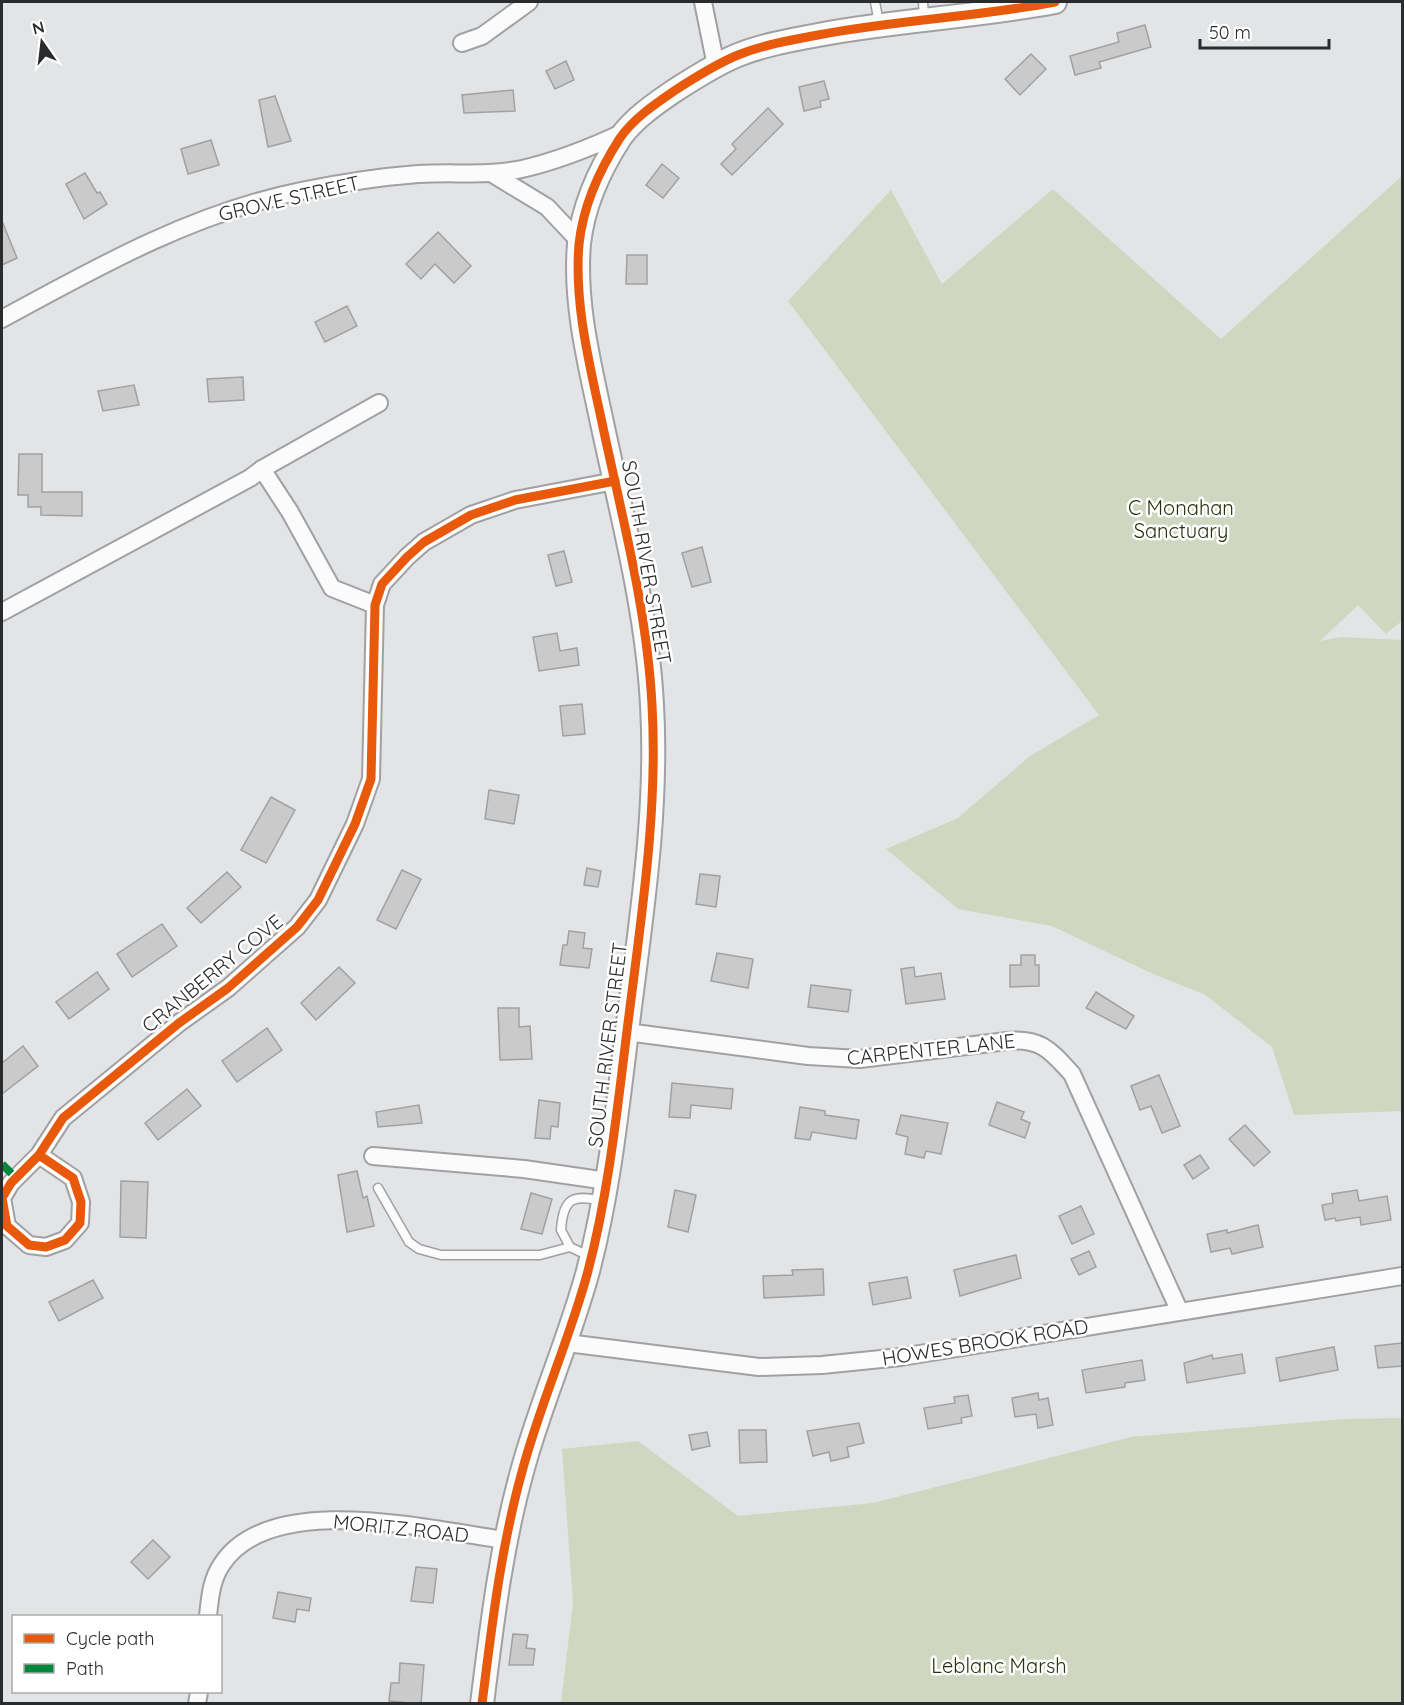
<svg xmlns="http://www.w3.org/2000/svg" width="1404" height="1705" font-family="Quicksand,sans-serif">
  <style>
    .green { fill: #cfd7c1 }
    .building { fill: #cacacb; stroke: #a1a1a2; stroke-width: 1.5 }
    .lines { fill: none; stroke-linecap: round; stroke-linejoin: round }
    .lane-casing { stroke: #a1a1a3; stroke-width: 11 }
    .street-casing { stroke: #a1a1a3; stroke-width: 20 }
    .secondary-casing { stroke: #a1a1a3; stroke-width: 26 }
    .lane { stroke: #fbfbfb; stroke-width: 8 }
    .street { stroke: #fbfbfb; stroke-width: 16 }
    .secondary { stroke: #fbfbfb; stroke-width: 22 }
    .quiet { stroke: #00873e; stroke-width: 8; stroke-dasharray: 15 8; stroke-linecap: butt }
    .cycleway-casing { stroke: #fff; stroke-width: 13 }
    .cycleway { stroke: #e8590c; stroke-width: 9 }
    .labels { text-anchor: middle; dominant-baseline: central; stroke-width: 5; stroke-linejoin: round; paint-order: stroke }
    .street-label { font-size: 20px; fill: #2a2b2c; stroke: #fff }
    .park-label { font-size: 20px; fill: #29320c; stroke: #fff }
  </style>
  <rect width="100%" height="100%" fill="#e2e4e6"/>
  <!-- green -->
  <g class="green">
    <polygon points="1402,176 1402,621 1386,634 1358,605 1320,641 1341,637 1402,640 1402,1111 1294,1115 1272,1047 1204,994 1153,974 1052,926 958,909 886,849 958,818 1030,756 1099,715 788,301 891,190 942,284 1053,189 1221,339"/>
    <polygon points="1402,1418 1402,1703 561,1703 573,1603 562,1449 638,1441 738,1516 873,1503 1131,1437 1345,1419"/>
  </g>
  <!-- building -->
  <g class="building">
    <polygon points="1145,25 1151,47 1099,62 1101,68 1075,75 1070,56 1119,42 1117,33"/>
    <polygon points="1031,54 1046,69 1020,95 1005,79"/>
    <polygon points="566,61 574,80 555,89 546,71"/>
    <polygon points="824,81 829,99 820,101 821,107 804,111 799,87"/>
    <polygon points="513,90 515,111 464,113 462,95"/>
    <polygon points="275,96 291,141 268,147 259,100"/>
    <polygon points="768,108 783,124 732,175 721,164 736,149 732,144"/>
    <polygon points="211,140 219,165 188,174 181,149"/>
    <polygon points="662,164 679,178 663,198 646,185"/>
    <polygon points="85,173 97,193 100,192 107,204 84,219 66,184"/>
    <polygon points="2,221 17,258 2,265"/>
    <polygon points="438,232 471,266 454,283 435,264 421,279 406,264"/>
    <polygon points="627,255 647,255 647,284 626,284"/>
    <polygon points="347,306 357,326 325,342 315,322"/>
    <polygon points="243,377 244,400 209,402 207,379"/>
    <polygon points="134,385 139,405 103,411 98,391"/>
    <polygon points="19,454 42,454 42,492 82,492 82,516 41,515 41,507 28,507 28,495 18,495"/>
    <polygon points="702,547 711,582 692,587 682,553"/>
    <polygon points="564,551 572,582 556,586 548,555"/>
    <polygon points="557,633 560,651 577,648 579,665 539,671 533,637"/>
    <polygon points="582,704 585,734 563,736 560,706"/>
    <polygon points="489,790 519,795 514,824 485,819"/>
    <polygon points="271,797 295,810 266,863 241,850"/>
    <polygon points="587,868 601,871 598,887 584,885"/>
    <polygon points="402,870 421,879 396,929 377,920"/>
    <polygon points="227,872 241,887 201,923 187,908"/>
    <polygon points="700,874 720,876 716,907 696,904"/>
    <polygon points="162,924 177,946 132,977 117,954"/>
    <polygon points="569,931 585,933 583,948 592,949 589,968 560,965 563,945 567,945"/>
    <polygon points="717,953 753,959 748,988 711,981"/>
    <polygon points="1021,955 1035,955 1035,965 1039,965 1039,986 1010,987 1010,965 1021,965"/>
    <polygon points="339,967 355,983 316,1020 301,1003"/>
    <polygon points="914,967 915,977 941,973 945,999 906,1004 901,969"/>
    <polygon points="97,972 109,989 69,1019 56,1002"/>
    <polygon points="811,985 851,990 848,1012 808,1007"/>
    <polygon points="1096,992 1134,1016 1126,1029 1086,1008"/>
    <polygon points="498,1008 519,1008 519,1027 530,1026 532,1059 500,1060"/>
    <polygon points="267,1028 282,1050 237,1082 222,1061"/>
    <polygon points="23,1046 38,1066 2,1094 2,1063"/>
    <polygon points="1159,1075 1180,1126 1162,1133 1151,1106 1140,1110 1131,1086"/>
    <polygon points="672,1083 733,1089 731,1109 691,1105 690,1118 669,1117"/>
    <polygon points="187,1089 201,1106 158,1140 145,1123"/>
    <polygon points="539,1100 560,1103 558,1127 551,1126 550,1139 535,1138"/>
    <polygon points="997,1102 1024,1112 1021,1119 1030,1123 1025,1138 989,1125"/>
    <polygon points="419,1105 422,1123 378,1127 376,1112"/>
    <polygon points="800,1107 825,1111 825,1115 859,1120 856,1139 812,1132 810,1140 795,1138"/>
    <polygon points="901,1115 948,1123 941,1154 926,1151 924,1158 905,1154 908,1137 896,1134"/>
    <polygon points="1245,1125 1270,1152 1254,1166 1229,1139"/>
    <polygon points="1200,1155 1209,1168 1193,1179 1184,1165"/>
    <polygon points="357,1171 363,1198 367,1196 374,1226 347,1232 338,1175"/>
    <polygon points="121,1181 148,1182 146,1238 120,1237"/>
    <polygon points="675,1190 696,1195 688,1232 668,1227"/>
    <polygon points="1357,1190 1359,1201 1387,1196 1391,1220 1361,1225 1360,1217 1336,1221 1335,1218 1325,1220 1322,1205 1333,1203 1332,1194"/>
    <polygon points="531,1193 552,1199 542,1234 521,1229"/>
    <polygon points="1081,1206 1094,1234 1072,1244 1059,1216"/>
    <polygon points="1258,1225 1263,1247 1232,1254 1230,1248 1211,1252 1207,1234 1227,1230 1227,1233"/>
    <polygon points="1089,1251 1096,1267 1079,1275 1071,1259"/>
    <polygon points="1016,1255 1021,1278 960,1296 954,1270"/>
    <polygon points="823,1269 824,1295 764,1298 763,1276 793,1275 792,1270"/>
    <polygon points="907,1277 911,1298 873,1305 869,1283"/>
    <polygon points="93,1280 103,1298 59,1321 49,1302"/>
    <polygon points="1402,1343 1402,1366 1378,1368 1375,1346"/>
    <polygon points="1334,1347 1338,1370 1280,1381 1276,1358"/>
    <polygon points="1242,1354 1245,1373 1187,1383 1184,1363 1212,1355 1213,1359"/>
    <polygon points="1142,1360 1145,1380 1125,1383 1125,1387 1086,1393 1082,1370"/>
    <polygon points="1038,1393 1039,1400 1048,1398 1053,1425 1038,1428 1036,1414 1015,1417 1012,1398"/>
    <polygon points="968,1395 972,1416 961,1418 962,1423 928,1429 924,1408 955,1403 954,1397"/>
    <polygon points="859,1423 864,1443 847,1447 849,1457 831,1461 829,1452 813,1456 807,1431"/>
    <polygon points="739,1430 766,1430 767,1462 740,1463"/>
    <polygon points="707,1432 710,1446 692,1450 689,1435"/>
    <polygon points="153,1540 170,1557 148,1579 131,1562"/>
    <polygon points="416,1567 437,1569 433,1603 411,1601"/>
    <polygon points="278,1592 311,1598 309,1611 297,1609 295,1622 273,1618"/>
    <polygon points="513,1634 528,1635 526,1648 535,1649 533,1665 509,1665"/>
    <polygon points="400,1663 424,1665 421,1704 389,1701 391,1683 399,1683"/>
  </g>
  <g class="lines">
    <defs>
      <g id="lane">
        <polyline points="875,2 879,23"/>
        <polyline points="923,2 924,18"/>
        <polyline points="378,1188 409,1242 419,1249 441,1255 540,1255 570,1247 591,1257"/>
        <path d="M570,1247L561,1230C563,1198 573,1194 602,1201"/>
      </g>
      <g id="street">
        <polyline points="703,2 716,66"/>
        <polyline points="462,43 482,36 529,2"/>
        <polyline points="491,173 547,207 579,241"/>
        <path d="M2,319C97,267 193,213 301,191C340,183 379,177 418,174C453,172 488,176 522,169C557,161 592,147 624,132"/>
        <polyline points="262,469 290,512 332,588 375,605"/>
        <polyline points="2,612 250,478 262,469 379,403"/>
        <path d="M627,1032L808,1056L860,1059L1007,1041C1041,1038 1050,1050 1072,1074L1179,1310"/>
        <polyline points="39,1155 73,1178 81,1202 80,1223 65,1240 46,1247 29,1245 7,1226 2,1198 11,1183 39,1155 63,1118 179,1023 228,988 297,927 318,900 355,824 371,779 375,605 382,584 407,557 424,542 471,515 515,500 615,481"/>
        <polyline points="373,1156 524,1169 607,1181"/>
        <polyline points="567,1343 759,1367 822,1365 901,1357 1402,1276"/>
        <path d="M208,1616C210,1598 211,1580 222,1564C271,1490 431,1530 505,1540"/>
        <polyline points="197,1704 199,1692"/>
      </g>
      <path id="secondary" d="M482,1704C492,1624 501,1546 523,1468C541,1402 570,1338 588,1271C610,1187 618,1101 629,1015C642,912 658,808 652,705C647,608 621,513 601,418C589,362 574,302 579,244C583,207 600,169 620,138C633,119 655,104 674,91C694,78 716,64 738,55C763,45 791,40 818,35C896,20 977,17 1055,2"/>
    </defs>
    <!-- lane casing -->
    <use href="#lane" class="lane-casing"/>
    <!-- street casing -->
    <use href="#street" class="street-casing"/>
    <!-- secondary casing -->
    <use href="#secondary" class="secondary-casing"/>
    <!-- lane -->
    <use href="#lane" class="lane"/>
    <!-- street -->
    <use href="#street" class="street"/>
    <!-- secondary -->
    <use href="#secondary" class="secondary"/>
    <!-- quiet -->
    <polyline class="quiet" points="2,1164 16,1178"/>
    <defs>
      <g id="cycleway">
        <polyline points="39,1155 73,1178 81,1202 80,1223 65,1240 46,1247 29,1245 7,1226 2,1198 11,1183 39,1155 63,1118 179,1023 228,988 297,927 318,900 355,824 371,779 375,605 382,584 407,557 424,542 471,515 515,500 615,481"/>
        <path d="M482,1704C492,1624 501,1546 523,1468C541,1402 570,1338 588,1271C610,1187 618,1101 629,1015C642,912 658,808 652,705C647,608 621,513 601,418C589,362 574,302 579,244C583,207 600,169 620,138C633,119 655,104 674,91C694,78 716,64 738,55C763,45 791,40 818,35C896,20 977,17 1055,2"/>
      </g>
    </defs>
    <!-- cycleway casing -->
    <use href="#cycleway" class="cycleway-casing"/>
    <!-- cycleway -->
    <use href="#cycleway" class="cycleway"/>
  </g>
  <g class="labels">
    <!-- street labels -->
    <g class="street-label">
      <text transform="translate(289 198) rotate(-13)">GROVE STREET</text>
      <text transform="translate(647 562) rotate(80)">SOUTH RIVER STREET</text>
      <text transform="translate(212 973) rotate(-39)">CRANBERRY COVE</text>
      <text transform="translate(607 1045) rotate(-83)">SOUTH RIVER STREET</text>
      <text transform="translate(931 1049) rotate(-6)">CARPENTER LANE</text>
      <text transform="translate(985 1342) rotate(-9)">HOWES BROOK ROAD</text>
      <text transform="translate(401 1528) rotate(6)">MORITZ ROAD</text>
    </g>
    <!-- park labels -->
    <g class="park-label">
      <text x="1181" y="507">C Monahan<tspan x="1181" dy="23">Sanctuary</tspan></text>
      <text x="999" y="1665">Leblanc Marsh</text>
    </g>
  </g>
  <!-- border -->
  <rect width="1404" height="1705" fill="none" stroke="#2a2b2c" stroke-width="6"/>
  <!-- legend -->
  <rect x="12" y="1615" width="210" height="78" fill="#ffffff" stroke="#aaaaab" stroke-width="1.5"/>
  <rect x="24" y="1634" width="30" height="9" fill="#e8590c" stroke="#aaaaab" stroke-width="1.5"/>
  <text x="66" y="1645" font-size="18" fill="#2a2b2c">Cycle path</text>
  <rect x="24" y="1664" width="30" height="9" fill="#00873e" stroke="#aaaaab" stroke-width="1.5"/>
  <text x="66" y="1675" font-size="18" fill="#2a2b2c">Path</text>
  <!-- north arrow -->
  <g transform="translate(42 42) rotate(346)" stroke="#ffffff" stroke-width="4.5" paint-order="stroke">
  <path d="M0-4.5L10 22L0 15L-10 22Z" fill="#2a2b2c"/>
  <text y="-9" font-size="16" font-weight="bold" text-anchor="middle" fill="#2a2b2c">N</text>
  </g>
  <!-- scale -->
  <path d="M1200 39v9h129v-9" fill="none" stroke="#2a2b2c" stroke-width="3"/>
  <text x="1209" y="39" font-size="18" fill="#2a2b2c" stroke="#ffffff" stroke-width="4.5" paint-order="stroke">50 m</text>
</svg>
